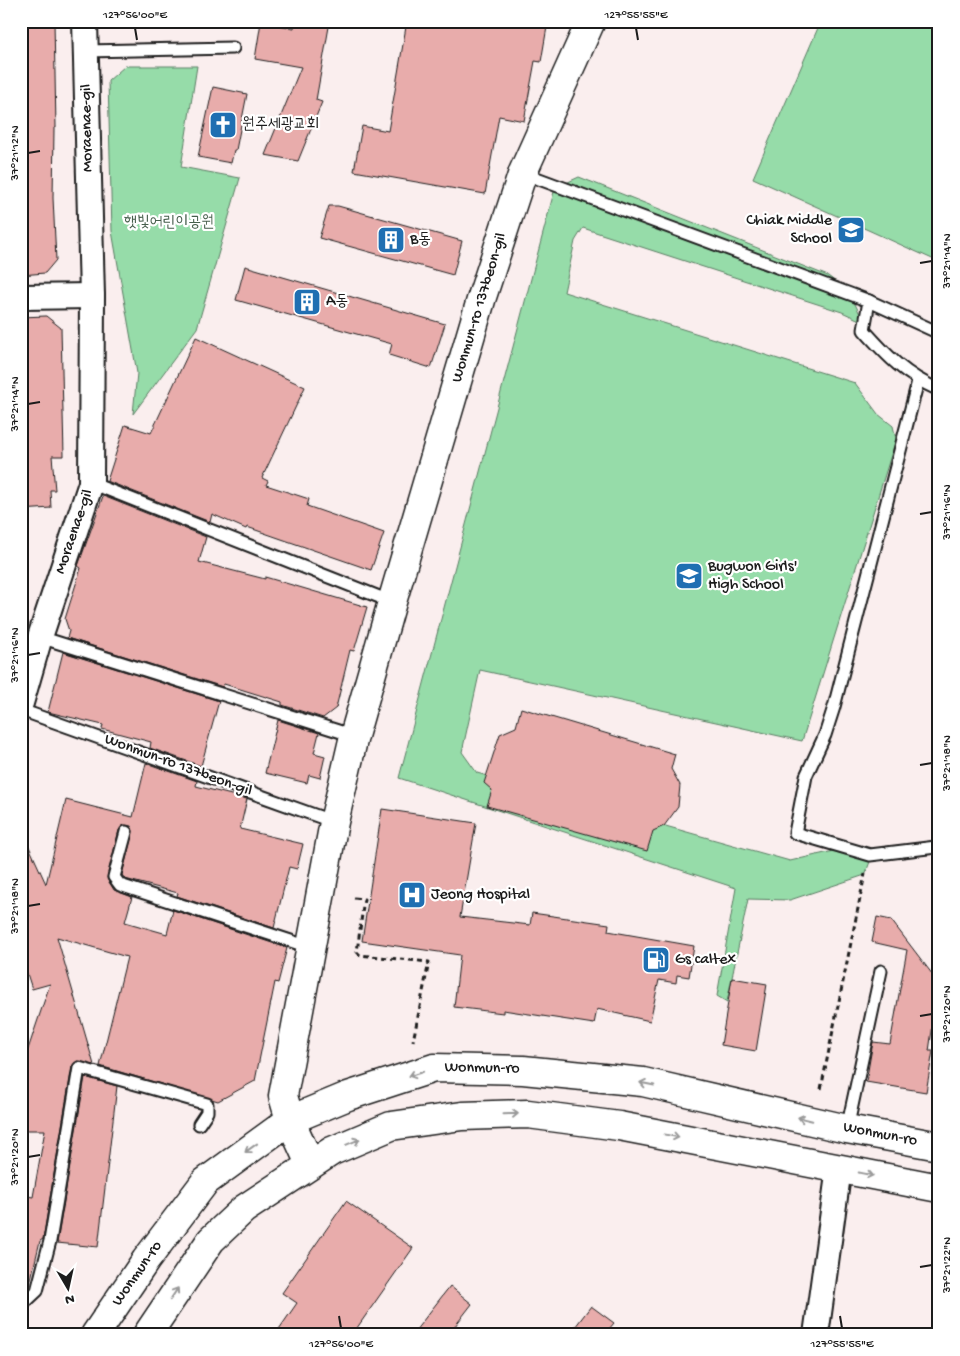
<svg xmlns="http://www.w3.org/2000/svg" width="960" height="1356" font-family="'Gochi Hand','Poor Story',sans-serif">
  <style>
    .green { fill: #96dca9; stroke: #597c62 }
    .building { fill: #e8acab; stroke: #1c1c1c }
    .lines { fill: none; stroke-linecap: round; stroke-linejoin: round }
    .service-casing { stroke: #1c1c1c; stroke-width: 15 }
    .minor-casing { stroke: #1c1c1c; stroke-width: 28 }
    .tertiary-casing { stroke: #1c1c1c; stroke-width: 31 }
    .secondary-casing { stroke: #1c1c1c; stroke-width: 31 }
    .path { stroke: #1c1c1c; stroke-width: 3; stroke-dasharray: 5 4; stroke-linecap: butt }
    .service { stroke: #fff; stroke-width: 11 }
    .minor { stroke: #fff; stroke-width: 24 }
    .tertiary { stroke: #fff; stroke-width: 28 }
    .secondary { stroke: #fff; stroke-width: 28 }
    .oneway { stroke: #999 }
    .ticks { fill: none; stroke: #1c1c1c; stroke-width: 2 }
    .labels { text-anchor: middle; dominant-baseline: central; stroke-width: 4.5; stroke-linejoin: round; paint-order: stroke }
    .poi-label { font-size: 16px; fill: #1c1c1c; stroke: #fff; text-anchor: start }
    .street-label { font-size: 16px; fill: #1c1c1c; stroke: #fff }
    .park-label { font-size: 16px; fill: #475f4d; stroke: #fff }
    .neatline { fill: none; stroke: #1c1c1c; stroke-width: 2 }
    .ticks-label { font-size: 12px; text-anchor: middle; fill: #1c1c1c }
  </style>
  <rect width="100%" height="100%" fill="#faeeee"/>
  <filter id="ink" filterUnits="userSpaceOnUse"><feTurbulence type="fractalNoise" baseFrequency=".02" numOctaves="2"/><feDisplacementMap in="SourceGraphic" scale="10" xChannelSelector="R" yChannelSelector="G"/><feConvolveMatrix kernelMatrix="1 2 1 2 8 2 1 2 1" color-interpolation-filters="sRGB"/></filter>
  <g filter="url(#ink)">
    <!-- green -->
    <g class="green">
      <polygon points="821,21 939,21 939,262 753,178"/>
      <polygon points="125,66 197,66 181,167 240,178 197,328 133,414 137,373 112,231 108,81"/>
      <polygon points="579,177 828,276 849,292 864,322 842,312 583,228 575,241 564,292 855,383 878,414 893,426 896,439 802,741 480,670 462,752 477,773 790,861 856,846 874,851 865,875 790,900 748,899 727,1002 717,996 736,888 399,778 555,188"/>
    </g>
    <!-- building -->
    <g class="building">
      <polygon points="21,21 54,21 56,128 54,128 53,198 56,260 45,273 21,275"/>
      <polygon points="295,21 330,21 316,100 322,102 298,161 265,155 301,67 255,59 261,22 294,28"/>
      <polygon points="407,21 548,21 541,62 535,61 524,121 499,116 485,194 354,171 362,126 388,131"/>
      <polygon points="213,87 247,94 236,150 234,150 231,163 198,157"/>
      <polygon points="329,206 338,206 462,241 453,275 319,238"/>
      <polygon points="245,266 445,324 431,368 389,355 392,344 236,300"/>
      <polygon points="46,316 61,328 64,456 52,456 55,490 50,490 51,508 21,510 21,317"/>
      <polygon points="196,337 305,387 262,478 268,481 266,485 309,499 307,506 384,533 371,570 247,527 246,529 212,514 210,522 107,481 125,425 151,433"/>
      <polygon points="103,496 206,537 199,562 265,579 265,577 367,607 354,651 350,650 336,708 323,718 282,705 282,702 224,684 223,687 67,638 69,631 65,619 81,568 78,566"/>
      <polygon points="63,652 219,701 201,766 150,748 151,742 102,729 103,725 48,712"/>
      <polygon points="521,708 675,754 671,769 680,785 678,807 664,826 653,831 647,851 487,806 492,790 484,783 500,734 516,727"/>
      <polygon points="278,720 319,733 314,753 325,756 320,778 309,775 307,783 265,773"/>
      <polygon points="146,763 197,781 196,786 247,799 240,829 303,844 297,869 289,867 274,928 177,896 178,893 125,879 122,875 133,831 131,826 124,825 119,830 107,878 114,890 132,897 125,922 167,934 173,910 287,948 278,983 275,982 255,1081 218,1101 100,1066 127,957 57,937 94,1065 77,1061 72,1066 43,1239 40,1241 30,1283 21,1282 21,1195 33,1197 45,1130 21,1130 23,1085 21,1085 21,1070 50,984 32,989 21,955 21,829 46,884 66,800 133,817"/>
      <polygon points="382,809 476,823 460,917 530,925 532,913 609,924 608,931 694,946 689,977 677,975 676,983 659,980 650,1021 597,1009 594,1024 503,1010 503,1013 454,1007 460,955 362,941"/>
      <polygon points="877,917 891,920 939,983 929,1051 933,1051 926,1092 866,1082 873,1042 890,1044 907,950 872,942"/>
      <polygon points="732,978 767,984 756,1051 721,1045"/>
      <polygon points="85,1077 117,1086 98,1247 57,1243"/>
      <polygon points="346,1201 413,1248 352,1335 275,1335 297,1303 282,1293"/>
      <polygon points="450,1286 472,1304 448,1335 412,1335"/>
      <polygon points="591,1306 614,1323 604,1335 569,1335"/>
    </g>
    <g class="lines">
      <defs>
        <g id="service">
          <polyline points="86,51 233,48"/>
          <polyline points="523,173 869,301 939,333"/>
          <path d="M869,301L864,330C888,357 905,375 939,390"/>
          <polyline points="918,381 834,707 825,735 806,776 795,833 870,855 936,847"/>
          <polyline points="91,483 392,602"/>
          <polyline points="40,637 354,736"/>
          <polyline points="21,710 334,822"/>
          <polyline points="126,832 114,877 120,885 309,947"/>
          <polyline points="847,1129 881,971"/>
          <polyline points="21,1306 37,1291 50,1241 79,1068 207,1104 207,1112 199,1124"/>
        </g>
        <g id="minor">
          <polyline points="21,297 92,296"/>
          <polyline points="21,703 40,637 91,483 92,296 85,21"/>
          <polyline points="816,1335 839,1168"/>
        </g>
        <polyline id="tertiary" points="290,1120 283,1096 334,822 354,736 392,602 481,300 523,172 591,21"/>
        <g id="secondary">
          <polyline points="290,1120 310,1164"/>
          <polyline points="95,1335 146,1260 205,1182 290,1120 348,1096 434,1068 523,1070 643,1082 847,1129 939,1146"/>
          <polyline points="147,1335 211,1240 244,1209 332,1151 391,1126 462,1116 528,1114 619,1126 939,1188"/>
        </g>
      </defs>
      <!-- service casing -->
      <use href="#service" class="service-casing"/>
      <!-- minor casing -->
      <use href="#minor" class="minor-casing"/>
      <!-- tertiary casing -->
      <use href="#tertiary" class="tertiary-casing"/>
      <!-- secondary casing -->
      <use href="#secondary" class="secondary-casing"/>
      <!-- path -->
      <g class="path">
        <polyline points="354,898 364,899 357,952 360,955 429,962 413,1041"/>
        <polyline points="821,1089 865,874"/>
      </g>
      <!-- service -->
      <use href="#service" class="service"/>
      <!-- minor -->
      <use href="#minor" class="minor"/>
      <!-- tertiary -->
      <use href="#tertiary" class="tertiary"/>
      <!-- secondary -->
      <use href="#secondary" class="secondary"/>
    </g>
    <!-- one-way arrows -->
    <defs><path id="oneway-shaft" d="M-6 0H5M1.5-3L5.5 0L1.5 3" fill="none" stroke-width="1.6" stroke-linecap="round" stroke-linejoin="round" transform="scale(1.25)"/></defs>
    <g class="oneway">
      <use href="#oneway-shaft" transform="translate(416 1074) rotate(162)"/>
      <use href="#oneway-shaft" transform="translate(647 1084) rotate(-169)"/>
      <use href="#oneway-shaft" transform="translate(511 1114) rotate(-2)"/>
      <use href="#oneway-shaft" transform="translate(805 1119) rotate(-167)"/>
      <use href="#oneway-shaft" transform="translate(672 1136) rotate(11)"/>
      <use href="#oneway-shaft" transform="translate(353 1142) rotate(-23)"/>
      <use href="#oneway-shaft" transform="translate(251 1148) rotate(144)"/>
      <use href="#oneway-shaft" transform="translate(866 1174) rotate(12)"/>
      <use href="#oneway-shaft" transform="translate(174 1294) rotate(-56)"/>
    </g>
  </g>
  <!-- ticks -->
  <path class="ticks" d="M135,28L137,40M636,28L638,40M28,153L40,151M920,263L932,261M28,404L40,402M920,514L932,512M28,655L40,653M920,765L932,763M28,906L40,904M920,1016L932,1014M28,1157L40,1155M920,1267L932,1265M339,1316L341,1328M840,1316L842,1328"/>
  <!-- icons -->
  <defs>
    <symbol id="church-square" viewBox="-11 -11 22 22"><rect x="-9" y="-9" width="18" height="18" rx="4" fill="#1f6fb2" stroke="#fff"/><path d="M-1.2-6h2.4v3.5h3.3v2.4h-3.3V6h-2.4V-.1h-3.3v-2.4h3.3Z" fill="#fff"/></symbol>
    <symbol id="school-square" viewBox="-11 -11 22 22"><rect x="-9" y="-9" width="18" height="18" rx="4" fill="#1f6fb2" stroke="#fff"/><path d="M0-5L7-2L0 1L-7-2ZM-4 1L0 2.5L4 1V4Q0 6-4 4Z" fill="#fff"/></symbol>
    <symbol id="building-square" viewBox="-11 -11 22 22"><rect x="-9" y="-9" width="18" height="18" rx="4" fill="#1f6fb2" stroke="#fff"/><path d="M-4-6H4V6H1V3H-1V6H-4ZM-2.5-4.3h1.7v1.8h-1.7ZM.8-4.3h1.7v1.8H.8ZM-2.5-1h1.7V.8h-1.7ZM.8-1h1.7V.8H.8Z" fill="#fff"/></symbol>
    <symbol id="hospital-square" viewBox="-11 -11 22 22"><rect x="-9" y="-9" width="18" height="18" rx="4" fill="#1f6fb2" stroke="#fff"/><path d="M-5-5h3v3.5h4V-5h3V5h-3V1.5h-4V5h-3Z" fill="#fff"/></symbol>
    <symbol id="fuel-square" viewBox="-11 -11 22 22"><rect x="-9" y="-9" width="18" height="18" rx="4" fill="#1f6fb2" stroke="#fff"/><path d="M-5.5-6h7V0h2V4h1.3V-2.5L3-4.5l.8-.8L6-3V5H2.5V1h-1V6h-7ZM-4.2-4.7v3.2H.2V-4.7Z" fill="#fff"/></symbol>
  </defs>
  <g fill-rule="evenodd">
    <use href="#church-square" x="207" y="109" width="32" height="32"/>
    <use href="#school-square" x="835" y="214" width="32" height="32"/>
    <use href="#building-square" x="375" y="224" width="32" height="32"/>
    <use href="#building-square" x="291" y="286" width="32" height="32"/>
    <use href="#school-square" x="673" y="560" width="32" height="32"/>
    <use href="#hospital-square" x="396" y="879" width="32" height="32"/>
    <use href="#fuel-square" x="640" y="944" width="32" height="32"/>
  </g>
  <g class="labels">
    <!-- poi labels -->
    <g class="poi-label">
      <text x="242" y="125">원주세광교회</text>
      <text x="832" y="221" text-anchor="end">Chiak Middle<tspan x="832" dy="18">School</tspan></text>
      <text x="410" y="240">B동</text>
      <text x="326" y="302">A동</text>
      <text x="708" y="567">Bugwon Girls'<tspan x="708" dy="18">High School</tspan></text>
      <text x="431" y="895">Jeong Hospital</text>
      <text x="675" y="960">Gs caltex</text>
    </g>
    <!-- street labels -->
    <g class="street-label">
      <text transform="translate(88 128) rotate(-91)">Moraenae-gil</text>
      <text transform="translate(480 308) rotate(-73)">Wonmun-ro 137beon-gil</text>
      <text transform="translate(75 532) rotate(-71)">Moraenae-gil</text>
      <text transform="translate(178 766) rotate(20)">Wonmun-ro 137beon-gil</text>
      <text transform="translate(482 1069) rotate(1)">Wonmun-ro</text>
      <text transform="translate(880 1135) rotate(11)">Wonmun-ro</text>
      <text transform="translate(138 1274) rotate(-55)">Wonmun-ro</text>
    </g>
    <!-- park labels -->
    <g class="park-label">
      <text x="169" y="223">햇빛어린이공원</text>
    </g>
  </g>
  <!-- margin -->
  <rect width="960" height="1356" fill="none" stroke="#fff" stroke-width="55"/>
  <!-- north arrow -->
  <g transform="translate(68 1288) rotate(171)" stroke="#ffffff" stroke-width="4" paint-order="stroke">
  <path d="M0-4L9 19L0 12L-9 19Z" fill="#1c1c1c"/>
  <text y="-8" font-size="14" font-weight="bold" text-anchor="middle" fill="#1c1c1c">N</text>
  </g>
  <rect x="28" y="28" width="904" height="1300" class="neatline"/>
  <g class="ticks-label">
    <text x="135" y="18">127°56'00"E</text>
    <text x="636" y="18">127°55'55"E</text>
    <text transform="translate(14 153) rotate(-90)" y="4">37°21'12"N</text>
    <text transform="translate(946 261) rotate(-90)" y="4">37°21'14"N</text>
    <text transform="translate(14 404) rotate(-90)" y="4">37°21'14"N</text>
    <text transform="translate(946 512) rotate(-90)" y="4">37°21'16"N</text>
    <text transform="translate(14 655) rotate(-90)" y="4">37°21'16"N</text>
    <text transform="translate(946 763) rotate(-90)" y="4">37°21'18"N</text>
    <text transform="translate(14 906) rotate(-90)" y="4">37°21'18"N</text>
    <text transform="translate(946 1014) rotate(-90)" y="4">37°21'20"N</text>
    <text transform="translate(14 1157) rotate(-90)" y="4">37°21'20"N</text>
    <text transform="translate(946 1265) rotate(-90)" y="4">37°21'22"N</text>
    <text x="341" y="1347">127°56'00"E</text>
    <text x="842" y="1347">127°55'55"E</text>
  </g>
</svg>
